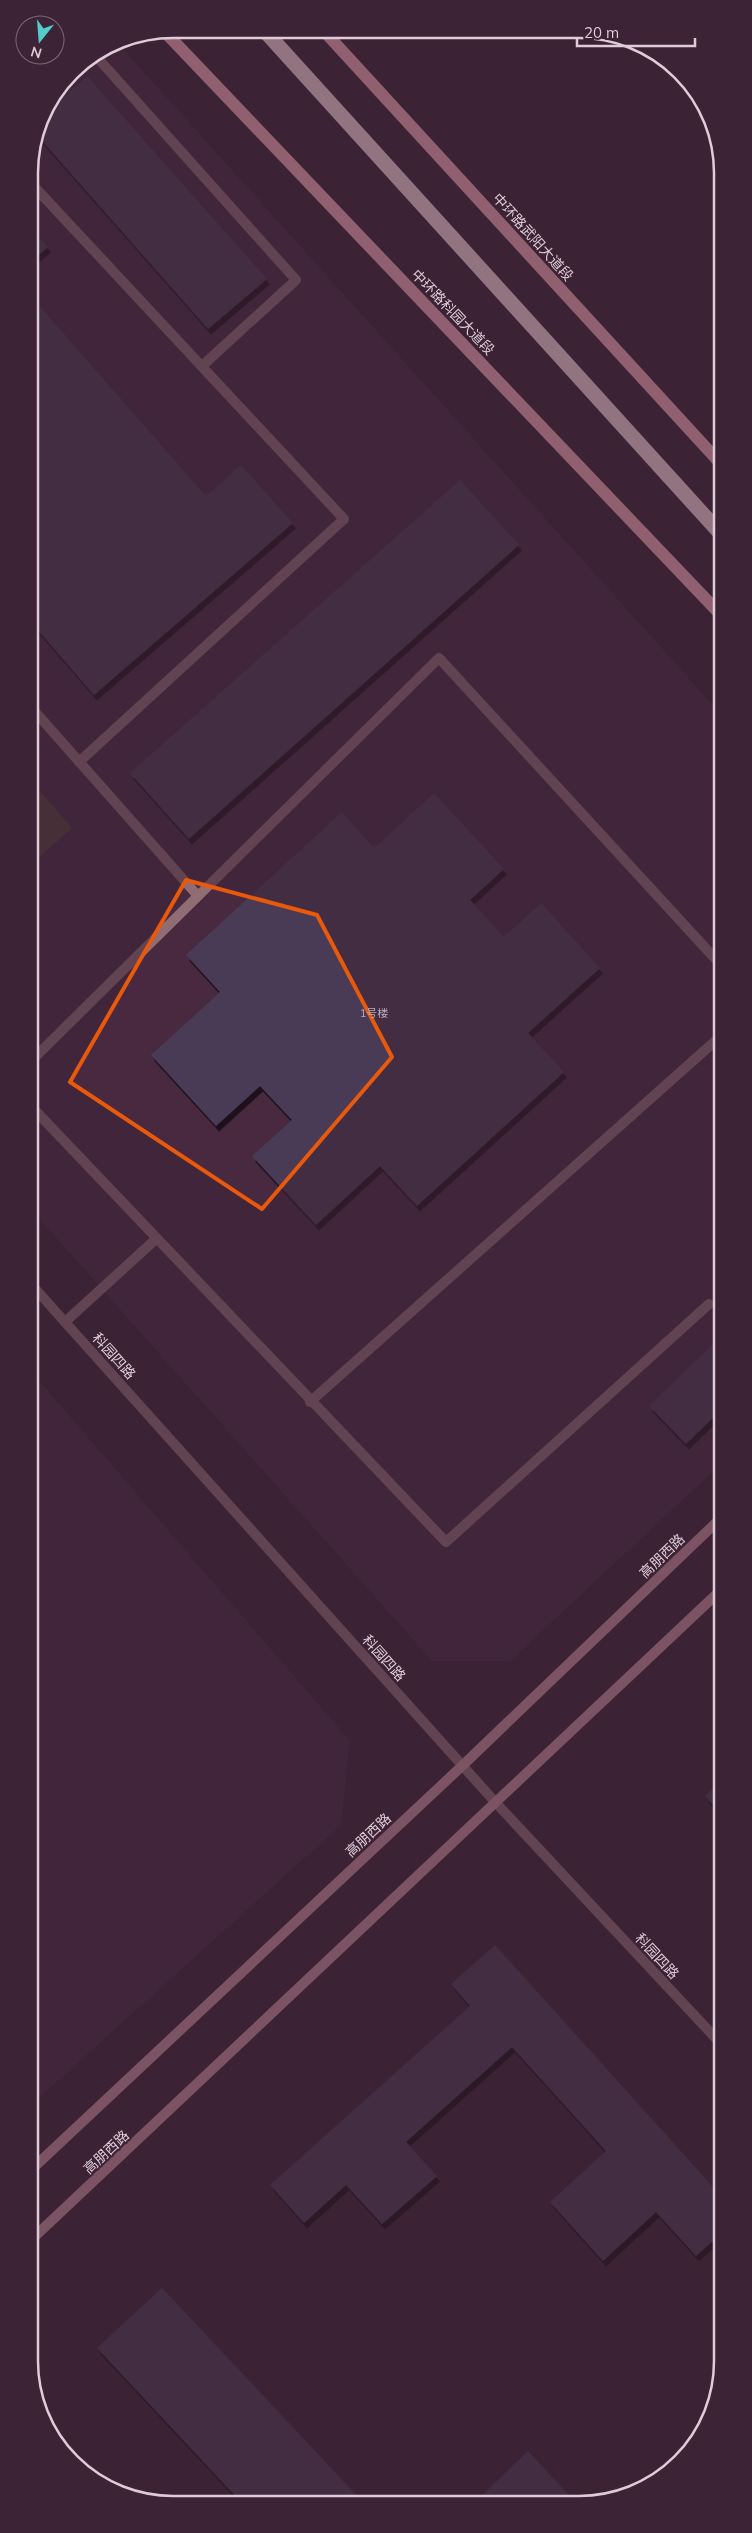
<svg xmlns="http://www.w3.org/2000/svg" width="752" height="2533" font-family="Mulish,'Noto Sans SC',sans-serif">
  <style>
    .built { fill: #482940 }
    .green { fill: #543f3a }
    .building { fill: #483b54; filter: url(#shadow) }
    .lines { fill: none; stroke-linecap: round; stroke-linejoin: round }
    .lane { stroke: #906c73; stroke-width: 10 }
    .street { stroke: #906c73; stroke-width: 10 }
    .secondary { stroke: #c98f9b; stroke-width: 10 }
    .primary { stroke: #f5aaba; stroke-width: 12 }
    .highway { stroke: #fad5dc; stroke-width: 15 }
    .marked { fill: none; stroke: #e8590c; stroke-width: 4; stroke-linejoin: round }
    .labels { text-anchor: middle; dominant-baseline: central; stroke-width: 4; stroke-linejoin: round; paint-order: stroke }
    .number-label { font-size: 11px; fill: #b8a8b8 }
    .street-label { font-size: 14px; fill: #decdd9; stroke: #3c2335 }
    .rim { fill: none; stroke: #decdd9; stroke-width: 2.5 }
  </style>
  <defs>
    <filter id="shadow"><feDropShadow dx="3" dy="5.5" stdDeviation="0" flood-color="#0009"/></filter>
  </defs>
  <rect width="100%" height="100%" fill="#3c2335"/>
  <!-- built -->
  <g class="built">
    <polygon points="116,41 721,714 722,1463 510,1661 432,1661 30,1208 29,164 40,117 71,71"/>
    <polygon points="30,1370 350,1741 341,1825 31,2105"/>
  </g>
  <!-- green -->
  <polygon class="green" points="30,780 72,828 30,865"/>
  <!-- building -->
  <g class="building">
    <polygon points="87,76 267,279 208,329 36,134 40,118"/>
    <polygon points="29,225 48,247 29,263"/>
    <polygon points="29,294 206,496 241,465 293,523 94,695 30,621"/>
    <polygon points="460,480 519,545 189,839 130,773"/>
    <polygon points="434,793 504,869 470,900 504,937 541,903 600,968 528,1033 564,1072 417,1206 380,1166 316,1225 252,1156 292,1120 260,1086 216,1126 151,1055 220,992 186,955 342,812 374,848"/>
    <polygon points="722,1335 722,1409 686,1444 649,1406"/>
    <polygon points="722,1780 722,1815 705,1796"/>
    <polygon points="495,1945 723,2198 723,2232 696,2256 656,2212 603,2261 550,2202 606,2151 512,2047 406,2142 437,2176 382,2224 346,2185 304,2223 270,2185 470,2006 451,1984"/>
    <polygon points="162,2288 363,2502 241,2502 97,2348"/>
    <polygon points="528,2451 575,2502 475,2502"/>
  </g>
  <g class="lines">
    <!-- lane -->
    <g class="lane">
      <polyline points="95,55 296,280 202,366"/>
      <polyline points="29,181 344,519 79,762"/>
      <polyline points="30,706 198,896"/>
      <polyline points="30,1062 439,658 721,965"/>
      <polyline points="30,1105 446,1542 709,1304"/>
      <polyline points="65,1322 156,1239"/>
      <polyline points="310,1402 722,1035"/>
    </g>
    <!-- street -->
    <polyline class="street" points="30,1283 496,1803 723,2046"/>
    <!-- secondary -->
    <g class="secondary">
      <polyline points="31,2170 462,1766 722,1517"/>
      <polyline points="31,2240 722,1589"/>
    </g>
    <!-- primary -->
    <g class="primary">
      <polyline points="323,30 721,464"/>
      <polyline points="164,31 721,615"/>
    </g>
    <!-- highway -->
    <polyline class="highway" points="263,29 721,534"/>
  </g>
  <!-- marked area -->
  <path d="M0 0H752V2533H0ZM186,880L317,915L392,1057L262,1209L70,1082Z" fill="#3c2335" fill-opacity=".55" fill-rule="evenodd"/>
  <path class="marked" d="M186,880L317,915L392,1057L262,1209L70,1082Z"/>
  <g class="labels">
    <!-- number labels -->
    <g class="number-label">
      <text x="374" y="1013">1号楼</text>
    </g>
    <!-- street labels -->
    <g class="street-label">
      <text transform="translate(533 237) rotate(48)">中环路武阳大道段</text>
      <text transform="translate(453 312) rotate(46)">中环路科园大道段</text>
      <text transform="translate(114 1356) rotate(48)">科园四路</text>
      <text transform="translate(662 1556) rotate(-44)">高朋西路</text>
      <text transform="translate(384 1658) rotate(48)">科园四路</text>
      <text transform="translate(368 1835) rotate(-43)">高朋西路</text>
      <text transform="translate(657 1956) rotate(47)">科园四路</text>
      <text transform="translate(106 2152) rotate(-43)">高朋西路</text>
    </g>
  </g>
  <!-- crop -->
  <path d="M0 0H752V2533H0ZM173 38H579A135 135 0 0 1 714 173V2361A135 135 0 0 1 579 2496H173A135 135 0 0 1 38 2361V173A135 135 0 0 1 173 38Z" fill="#3c2335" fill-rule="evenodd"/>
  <path class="rim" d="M173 38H579A135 135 0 0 1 714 173V2361A135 135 0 0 1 579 2496H173A135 135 0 0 1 38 2361V173A135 135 0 0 1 173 38Z"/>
  <!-- north arrow -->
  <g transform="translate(40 40) rotate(197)"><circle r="24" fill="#3c2335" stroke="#7d6777"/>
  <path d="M0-4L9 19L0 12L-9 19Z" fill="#53cdca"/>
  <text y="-8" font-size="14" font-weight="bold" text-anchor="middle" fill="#decdd9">N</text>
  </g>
  <!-- scale -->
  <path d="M577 38v8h118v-8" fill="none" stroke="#decdd9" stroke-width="2.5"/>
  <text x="584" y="38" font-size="15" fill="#decdd9" stroke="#3c2335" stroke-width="4" paint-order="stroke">20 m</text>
</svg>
